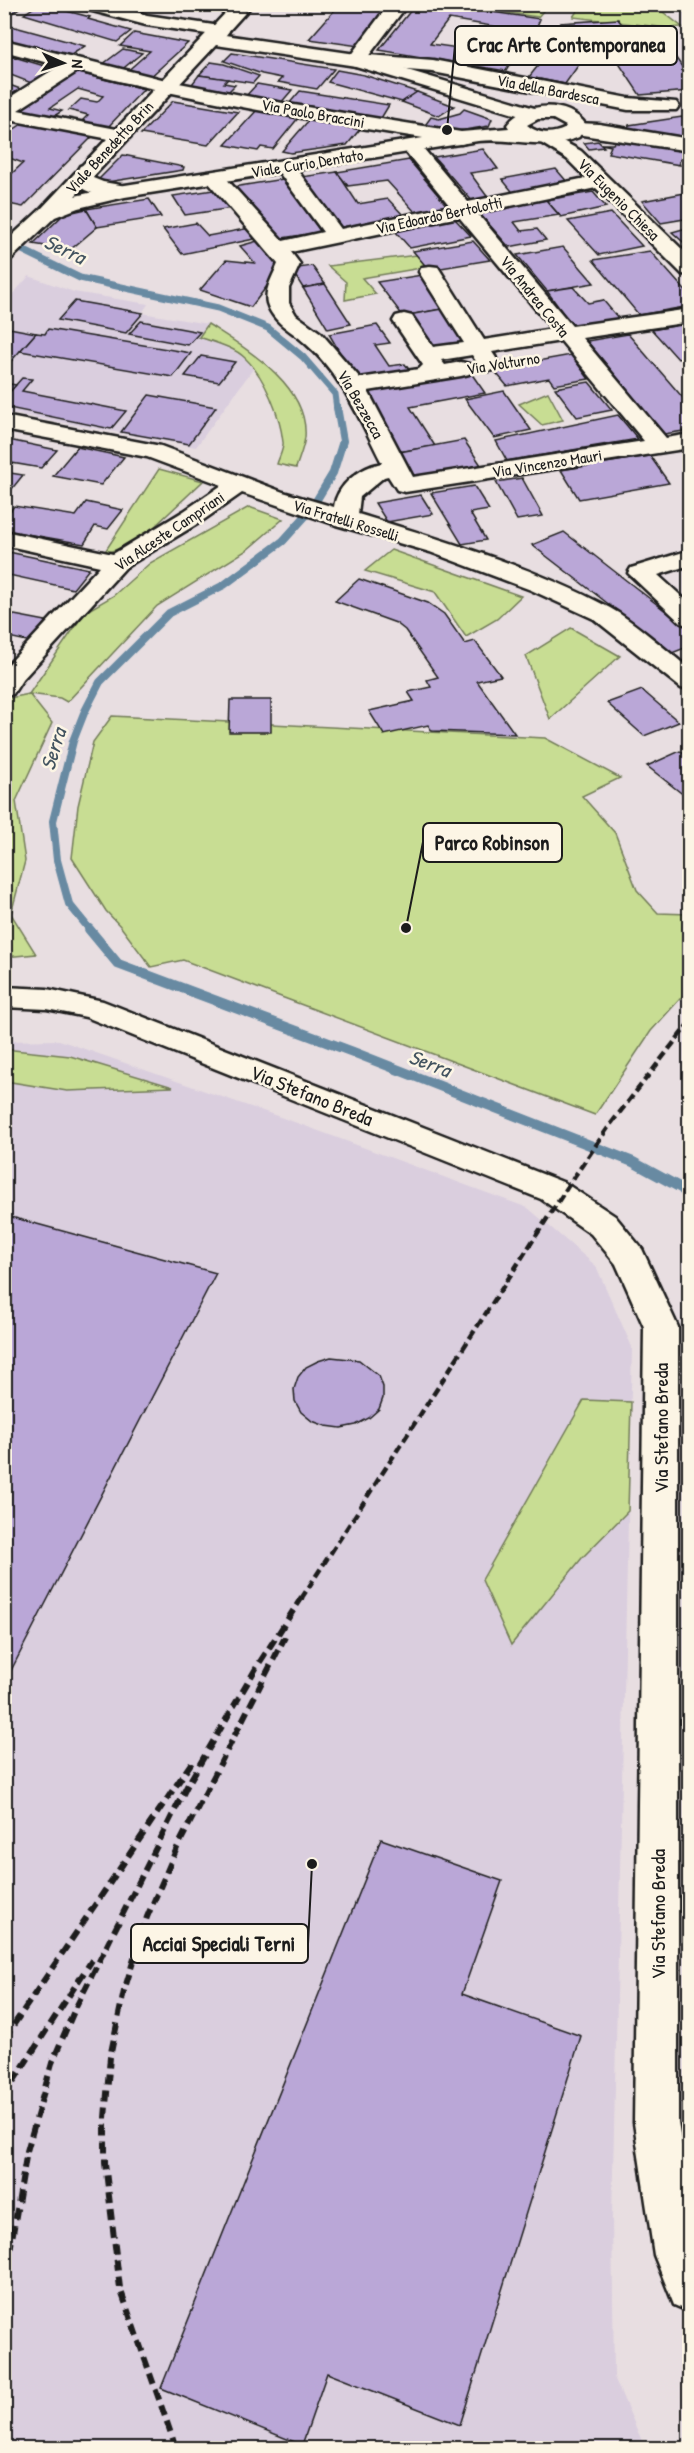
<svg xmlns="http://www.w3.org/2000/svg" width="694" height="2453" font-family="'Patrick Hand',sans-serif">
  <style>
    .built { fill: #dacede }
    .green { fill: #c8dd93; stroke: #727c58; stroke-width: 1.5 }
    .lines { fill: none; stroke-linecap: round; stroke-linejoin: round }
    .stream-far2 { stroke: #688aa2; stroke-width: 7 }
    .stream-far1 { stroke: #688aa2; stroke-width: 8 }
    .stream { stroke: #688aa2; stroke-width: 10 }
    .building { fill: #baa7d7; stroke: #1c1c1c; stroke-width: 1.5 }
    .street-casing { stroke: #1c1c1c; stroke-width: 5 }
    .secondary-casing { stroke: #1c1c1c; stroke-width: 5 }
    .primary-casing { stroke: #1c1c1c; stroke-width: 5 }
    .street { fill: #fcf5e5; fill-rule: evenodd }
    .secondary { fill: #fcf5e5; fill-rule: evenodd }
    .primary { fill: #fcf5e5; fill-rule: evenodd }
    .rail-far1 { stroke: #1c1c1c; stroke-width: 4.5; stroke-dasharray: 9 4.5; stroke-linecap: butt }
    .rail { stroke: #1c1c1c; stroke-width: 6; stroke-dasharray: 11 6; stroke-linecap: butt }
    .labels { text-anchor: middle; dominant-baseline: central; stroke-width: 5; stroke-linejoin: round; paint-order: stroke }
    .far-street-label { font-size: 16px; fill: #1c1c1c; stroke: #fcf5e5 }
    .street-label { font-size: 20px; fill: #1c1c1c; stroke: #fcf5e5 }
    .water-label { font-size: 21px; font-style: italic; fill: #42535f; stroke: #fcf5e5 }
    .leader { fill: none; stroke: #1c1c1c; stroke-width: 2 }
    .callout-dot { fill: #1c1c1c; stroke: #fcf5e5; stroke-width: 2 }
    .callout { fill: #fcf5e5; stroke: #1c1c1c; stroke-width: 2 }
    .callout-label { font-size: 21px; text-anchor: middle; font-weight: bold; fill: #1c1c1c }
  </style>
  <rect width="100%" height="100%" fill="#e8dee1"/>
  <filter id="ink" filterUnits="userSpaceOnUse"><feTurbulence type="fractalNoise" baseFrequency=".0167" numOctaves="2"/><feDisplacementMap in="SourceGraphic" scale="12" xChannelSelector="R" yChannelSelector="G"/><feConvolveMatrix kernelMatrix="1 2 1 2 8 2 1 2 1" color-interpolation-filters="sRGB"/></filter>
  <g filter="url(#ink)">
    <!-- built -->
    <g class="built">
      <polygon points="29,276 74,292 148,304 142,313 208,324 199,337 220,344 244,357 253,369 196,447 5,412 5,303"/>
      <polygon points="59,1040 297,1123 528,1208 596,1266 632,1347 612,2216 614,2377 645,2448 5,2448 4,1041"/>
    </g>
    <!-- green -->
    <g class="green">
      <polygon points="449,5 548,4 548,5 538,17"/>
      <polygon points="581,5 654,5 682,27 669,28 573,17"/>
      <polygon points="417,255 427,267 362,278 376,294 345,300 346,282 328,266"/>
      <path d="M208,324C245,348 309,385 305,437C304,447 299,458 296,468L277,464C279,457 284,449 283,442C280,415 265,377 245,358C234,347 213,342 199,337Z"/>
      <polygon points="548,392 563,420 542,425 519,404"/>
      <polygon points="159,469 203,481 136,544 104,553"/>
      <polygon points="249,507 283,519 247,550 157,606 67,702 60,698 29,694 52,723 16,801 25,861 11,914 36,954 5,957 5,699 29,694 85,612 113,596 150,563"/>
      <polygon points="391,550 521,596 497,619 466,637 435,592 365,571"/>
      <polygon points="571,628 620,656 550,719 526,656"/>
      <polygon points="112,716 545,738 620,778 582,796 615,833 637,890 658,913 689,914 689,989 651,1031 595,1115 183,960 151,967 121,927 106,911 72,858 78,806 93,742"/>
      <polygon points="4,1049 70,1056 173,1087 67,1091 5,1081"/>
      <polygon points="584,1400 631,1402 628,1511 582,1558 511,1645 482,1580"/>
    </g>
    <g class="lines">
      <!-- stream-far2 -->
      <polyline class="stream-far2" points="4,241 80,278 218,308 268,328 303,357 335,394 337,409"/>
      <!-- stream-far1 -->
      <polyline class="stream-far1" points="91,931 69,904 57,860 53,821 73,741 84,713 100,682 169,613 224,585 283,541 310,511 333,473 343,441 337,407"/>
      <!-- stream -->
      <polyline class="stream" points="89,929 118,964 353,1052 633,1162 681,1188 690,1198"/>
    </g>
    <!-- building -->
    <g class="building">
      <polygon points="4,4 25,4 12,13 4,12"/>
      <polygon points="39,4 90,17 88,19 131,31 117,42 24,14"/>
      <polygon points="340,4 395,4 359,46 309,39"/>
      <polygon points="416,4 437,4 540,19 534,33 449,19 430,44 515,56 506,71 379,50"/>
      <polygon points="618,19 632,38 576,44 561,23"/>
      <polygon points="4,24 85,46 65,59 4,42"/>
      <polygon points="134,33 188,43 149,78 124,74 150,51 120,46"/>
      <polygon points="640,38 653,55 580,63 565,84 529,77 553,47"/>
      <polygon points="123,49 142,53 120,71 99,67"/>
      <polygon points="232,53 334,69 317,89 278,82 282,78 262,74 224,61"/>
      <polygon points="4,54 58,70 34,84 11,75 4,79"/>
      <polygon points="673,54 690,78 690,91 640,95 616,59"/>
      <polygon points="211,62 224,64 259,76 253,83 199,75"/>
      <polygon points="337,70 364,75 417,92 402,102 328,82"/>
      <polygon points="75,72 144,89 108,127 82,121 88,115 69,110 81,99 97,102 103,96 78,89 50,108 62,111 51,118 16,108"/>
      <polygon points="199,75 228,79 224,83 235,85 225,95 189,88"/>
      <polygon points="4,83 23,90 4,102"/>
      <polygon points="257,84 292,90 280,104 244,98"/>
      <polygon points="300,91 389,105 380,120 288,105"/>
      <polygon points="417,92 454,106 439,116 402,102"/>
      <polygon points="173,101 238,112 208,145 141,134"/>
      <polygon points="464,109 492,119 489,126 447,133 423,128 431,117 439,119 460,113"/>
      <polygon points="257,110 299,117 273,149 261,147 258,151 225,145"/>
      <polygon points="682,117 690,127 685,139 627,130 629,125"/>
      <polygon points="309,120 361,128 347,145 291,153 282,151"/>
      <polygon points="25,122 94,135 23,207 4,203 4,181 23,163 4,156 4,136"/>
      <polygon points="617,138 686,151 679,162 680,165 608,153 611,146 601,144 613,144"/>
      <polygon points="598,141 604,147 589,149 584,143"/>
      <polygon points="483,149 498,169 470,173 489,199 473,202 434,157"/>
      <polygon points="123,155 184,167 183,170 101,183 96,182"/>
      <polygon points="409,160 448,207 415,212 387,181 348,186 337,172"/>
      <polygon points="556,169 569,184 515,195 502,179"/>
      <polygon points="337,172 358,204 388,199 404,216 337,228 301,177"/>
      <polygon points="283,179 321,232 276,239 252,205 233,208 220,189"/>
      <polygon points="220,189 233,208 185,215 173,196"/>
      <polygon points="593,192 606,207 561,217 546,200"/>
      <polygon points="690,192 690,218 661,223 642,201"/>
      <polygon points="149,199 161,217 97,227 86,209"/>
      <polygon points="546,200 559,215 514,222 521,231 537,229 546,240 509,247 479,213"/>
      <polygon points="86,209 97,227 70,250 33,244 64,214"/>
      <polygon points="611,213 642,246 599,255 568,221"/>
      <polygon points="455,219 471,236 410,248 395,231"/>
      <polygon points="196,223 208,236 250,228 259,238 182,254 163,229"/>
      <polygon points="690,227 690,248 672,232"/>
      <polygon points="261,240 283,265 251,307 200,290 226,260 255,263 240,246"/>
      <polygon points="473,241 490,260 429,270 413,251"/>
      <polygon points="563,247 594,283 547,291 517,255"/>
      <polygon points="650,251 690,296 690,306 639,315 593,260"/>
      <polygon points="312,266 325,284 303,288 291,269"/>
      <polygon points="422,275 447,308 403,316 377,282"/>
      <polygon points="325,284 351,324 328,329 303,288"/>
      <polygon points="573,287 588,303 603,300 619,319 573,327 547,291"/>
      <polygon points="75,301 143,313 126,333 58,320"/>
      <polygon points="447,308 470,343 426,350 403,316"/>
      <polygon points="141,321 200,332 188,345 129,334"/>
      <polygon points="690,323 690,356 678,359 652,330"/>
      <polygon points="377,325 390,343 375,345 389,366 405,364 414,376 359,385 329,334"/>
      <polygon points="4,327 36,333 4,369"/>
      <polygon points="48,329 191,353 173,377 20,351 36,333 45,334"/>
      <polygon points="628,334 690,406 690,430 664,434 587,341"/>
      <polygon points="571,355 589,379 554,385 549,378 507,386 493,369"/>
      <polygon points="201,356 235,362 219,382 185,376"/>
      <polygon points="471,373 485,393 410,407 435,446 398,452 363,390"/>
      <polygon points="22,378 32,379 22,391 126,411 111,429 4,407 4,398"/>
      <polygon points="589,382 612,410 577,417 555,388"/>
      <polygon points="4,383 16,385 4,398"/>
      <polygon points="504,391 531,430 494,438 465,399"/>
      <polygon points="149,395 216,407 189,444 121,432"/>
      <polygon points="618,415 638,439 507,461 496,441"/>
      <polygon points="4,439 57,450 41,468 6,462"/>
      <polygon points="464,440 481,465 410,478 394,453"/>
      <polygon points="77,447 124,457 101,485 53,476"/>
      <polygon points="650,456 669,483 579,499 561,470"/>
      <polygon points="4,472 23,475 11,490 4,489"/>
      <polygon points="522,478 543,516 517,520 496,482"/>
      <polygon points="474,486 489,510 470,513 486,540 462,544 431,493"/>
      <polygon points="421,495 433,514 387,522 375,503"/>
      <polygon points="86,502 123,510 108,529 95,526 84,544 4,530 4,519 14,506 76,516"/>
      <polygon points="564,532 690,630 690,646 672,653 532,545"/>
      <polygon points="4,551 89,569 73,589 4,574"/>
      <polygon points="359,579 428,603 444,614 465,644 475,641 501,676 477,681 515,734 432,731 428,725 384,735 369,711 414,701 408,692 431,687 427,680 438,677 405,630 396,623 335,601"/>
      <polygon points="4,613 46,621 31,642 4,636"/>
      <polygon points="642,690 679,722 644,736 607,703"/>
      <polygon points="230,700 271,700 271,732 229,732"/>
      <polygon points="680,751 690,759 690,800 647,766"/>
      <polygon points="4,1215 216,1273 4,1684"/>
      <polygon points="331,1357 359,1360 379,1376 383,1387 383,1398 379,1409 369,1418 356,1425 341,1428 326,1426 312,1421 301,1412 295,1401 294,1389 298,1377 306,1367 318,1361"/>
      <polygon points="381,1839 502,1881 462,1994 581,2036 460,2425 327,2373 302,2445 161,2388"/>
    </g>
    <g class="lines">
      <defs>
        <g id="street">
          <polygon points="78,4 109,4 147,15 220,26 226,27 229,31 226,35 220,36 146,25 81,8"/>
          <polygon points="389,4 408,4 367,58 541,110 544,114 541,118 527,118 349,64 347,60"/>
          <path d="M4,40L174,82L288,104L461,132L468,134L471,138L468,142L461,144C333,124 204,103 78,71L18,110L127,131L130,135L127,139L120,141L4,119V101L59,66L4,51Z"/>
          <polygon points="576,123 599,124 690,139 690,151 569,133 566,129 569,125"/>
          <path d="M548,133L581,151L690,257V275L682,274L596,188L477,213L572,326L690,309V322L582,338L666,438L690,434V448L405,492L397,490L388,476L384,477L360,497L358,514C443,540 531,566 610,608C634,621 667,651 690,669V690L681,688L594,619L531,590L430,552L336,525L242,493L202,521L126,567L22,680L13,694L4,696V669L100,566L4,545V531L113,554L184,511L222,485L147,457L4,430V416L161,446L283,492L334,507C337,485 360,467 382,463C360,420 342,375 305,343C291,330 273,323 267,303C264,290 273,276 278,264L208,182L205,178L208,174H222L283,241L323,232L275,167L278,163H292L341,229L450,206L401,146L404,142H418L468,202L586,178L567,159L541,143L538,139L541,135ZM459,217L552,329L484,340L438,267L430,266L422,267L419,272L464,343L433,347L412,316L404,314L396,316L393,321L423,365L419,369L360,378L321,333L296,315L289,303V288L300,264L291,252ZM561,341L644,441L413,477L368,391L461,376L469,374L472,369L469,364L461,362L445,365L441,360L472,355L481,369L489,371L497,369L500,364L492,352Z"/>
          <path d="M87,164L94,166L97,170L93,178L103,182L132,187L135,191L132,195C115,199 83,195 72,180L80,166Z"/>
          <polygon points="690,550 690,565 658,575 690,604 690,626 681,623 628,573 631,568"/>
        </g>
        <path id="secondary" d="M234,4H253L225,35L356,54L433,60L628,98L676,102L679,106L676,110H628L433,72L356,66L216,45L75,196L125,185L461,132L509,128L507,125C524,101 569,100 586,125L579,137C546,151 512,137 478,141L125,197L78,208L55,217L11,259L4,261V243L41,209ZM538,119H553L566,126L564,129C551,135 538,134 527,125Z"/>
        <polygon id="primary" points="4,987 47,989 103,1001 565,1183 615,1216 642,1249 678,1327 678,2123 690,2193 690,2312 674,2305 654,2255 634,2123 644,1327 616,1264 591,1234 541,1199 86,1017 47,1009 4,1007"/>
      </defs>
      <!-- street casing -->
      <use href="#street" class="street-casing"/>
      <!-- secondary casing -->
      <use href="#secondary" class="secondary-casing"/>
      <!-- primary casing -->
      <use href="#primary" class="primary-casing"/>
      <!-- street -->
      <use href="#street" class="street"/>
      <!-- secondary -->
      <use href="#secondary" class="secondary"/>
      <!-- primary -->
      <use href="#primary" class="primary"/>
      <!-- rail-far1 -->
      <polyline class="rail-far1" points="301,1599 574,1177 610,1125 690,1022"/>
      <!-- rail -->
      <g class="rail">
        <polyline points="4,2039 192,1762"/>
        <polyline points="4,2096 92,1960"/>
        <polyline points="4,2286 27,2151 52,2063 74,2011 187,1786 258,1665 302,1597"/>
        <polyline points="176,2448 120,2288 105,2163 105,2118 110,2057 124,1991 147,1917 177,1848 285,1637"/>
      </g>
    </g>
  </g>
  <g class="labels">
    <!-- far-street labels -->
    <g class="far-street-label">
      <text transform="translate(548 89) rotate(11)">Via della Bardesca</text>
      <text transform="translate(313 113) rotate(10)">Via Paolo Braccini</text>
      <text transform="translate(109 147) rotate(-47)">Viale Benedetto Brin</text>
      <text transform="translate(307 163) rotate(-9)">Viale Curio Dentato</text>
      <text transform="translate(619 199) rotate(45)">Via Eugenio Chiesa</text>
      <text transform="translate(439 215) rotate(-12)">Via Edoardo Bertolotti</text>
      <text transform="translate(535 296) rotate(51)">Via Andrea Costa</text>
      <text transform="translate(503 363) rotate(-9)">Via Volturno</text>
      <text transform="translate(361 404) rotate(60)">Via Bezzecca</text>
      <text transform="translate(547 463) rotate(-9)">Via Vincenzo Mauri</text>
      <text transform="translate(346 520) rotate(17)">Via Fratelli Rosselli</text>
      <text transform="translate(169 531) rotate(-34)">Via Alceste Campriani</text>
    </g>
    <!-- street labels -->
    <g class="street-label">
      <text transform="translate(312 1095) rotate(22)">Via Stefano Breda</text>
      <text transform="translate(660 1428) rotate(-90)">Via Stefano Breda</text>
      <text transform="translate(657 1914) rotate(-90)">Via Stefano Breda</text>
    </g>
    <!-- water labels -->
    <g class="water-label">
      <text transform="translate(65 249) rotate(25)">Serra</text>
      <text transform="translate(53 749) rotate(-73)">Serra</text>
      <text transform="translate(430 1063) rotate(21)">Serra</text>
    </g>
  </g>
  <!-- callouts -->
  <path class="leader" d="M447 130L455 45M406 928L423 842M312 1864L308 1944"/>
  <g class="callout-dot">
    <circle cx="447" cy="130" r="6"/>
    <circle cx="406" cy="928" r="6"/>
    <circle cx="312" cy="1864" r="6"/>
  </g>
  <g class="callout">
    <rect x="455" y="26" width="222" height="39" rx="6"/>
    <rect x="423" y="823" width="139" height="39" rx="6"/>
    <rect x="131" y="1924" width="177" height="39" rx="6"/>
  </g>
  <g class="callout-label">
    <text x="566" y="52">Crac Arte Contemporanea</text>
    <text x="492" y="850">Parco Robinson</text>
    <text x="219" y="1951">Acciai Speciali Terni</text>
  </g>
  <!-- margin -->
  <rect width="694" height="2453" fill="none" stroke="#fcf5e5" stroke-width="24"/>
  <rect x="12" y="12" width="670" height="2429" fill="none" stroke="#1c1c1c" stroke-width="2" filter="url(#ink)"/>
  <!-- north arrow -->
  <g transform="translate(63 63) rotate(93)" stroke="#fcf5e5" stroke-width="4.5" paint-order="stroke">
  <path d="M0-4.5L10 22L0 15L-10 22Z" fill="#1c1c1c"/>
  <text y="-9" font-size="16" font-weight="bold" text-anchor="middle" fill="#1c1c1c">N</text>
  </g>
</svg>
